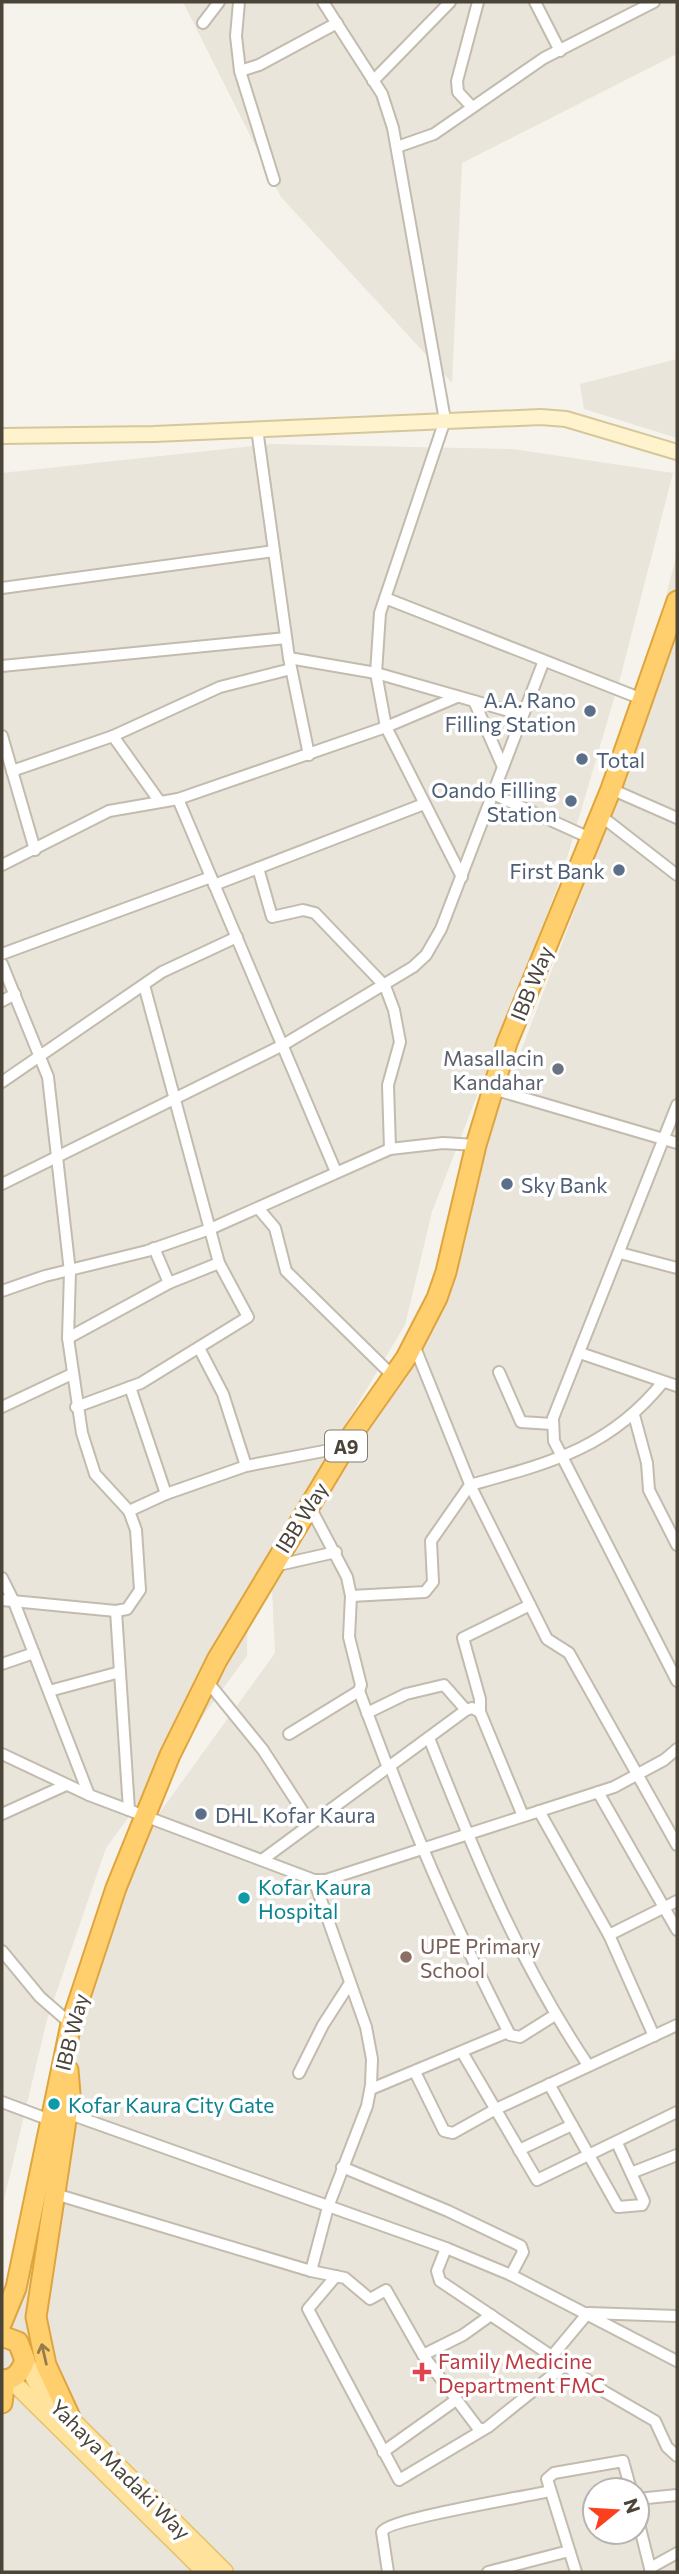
<svg xmlns="http://www.w3.org/2000/svg" width="679" height="2574" font-family="Commissioner,sans-serif">
  <style>
    .residential { fill: #eae5da; fill-rule: evenodd }
    .lines { fill: none; stroke-linecap: round; stroke-linejoin: round }
    .street-casing { stroke: #c2bbae; stroke-width: 14 }
    .secondary-casing { stroke: #d6c79b; stroke-width: 18 }
    .primary-casing { stroke: #e6c16a; stroke-width: 19 }
    .highway-casing { stroke: #e0a43c; stroke-width: 23 }
    .street { stroke: #fff; stroke-width: 10 }
    .secondary { stroke: #fff3cd; stroke-width: 14 }
    .primary { stroke: #ffe39c; stroke-width: 16 }
    .highway { stroke: #ffcf6e; stroke-width: 19 }
    .oneway { stroke: #937c4e }
    .service-dot { fill: #5c6f8a; stroke: #fff; stroke-width: 2.5 }
    .worship-dot { fill: #6b7280; stroke: #fff; stroke-width: 2.5 }
    .culture-dot { fill: #0f9aa8; stroke: #fff; stroke-width: 2.5 }
    .education-dot { fill: #8d6e63; stroke: #fff; stroke-width: 2.5 }
    .health-dot { fill: #e0444e; stroke: #fff; stroke-width: 2.5 }
    .labels { text-anchor: middle; dominant-baseline: central; stroke-width: 7; stroke-linejoin: round; paint-order: stroke }
    .shield { fill: #fff; stroke: #817c74; stroke-width: 2 }
    .shield-label { font-size: 19px; font-weight: bold; fill: #4b4439 }
    .service-label { font-size: 21px; fill: #4e5e75; stroke: #fff; text-anchor: end }
    .street-label { font-size: 21px; fill: #4b4439; stroke: #fff }
    .worship-label { font-size: 21px; fill: #5b616d; stroke: #fff; text-anchor: end }
    .culture-label { font-size: 21px; fill: #0d838f; stroke: #fff; text-anchor: start }
    .education-label { font-size: 21px; fill: #785e54; stroke: #fff; text-anchor: start }
    .health-label { font-size: 21px; fill: #be3a42; stroke: #fff; text-anchor: start }
  </style>
  <rect width="100%" height="100%" fill="#f6f3ec"/>
  <!-- residential -->
  <g class="residential">
    <polygon points="183,2 677,2 677,54 462,163 452,383 281,197"/>
    <polygon points="677,359 677,438 584,409 580,384"/>
    <polygon points="272,444 513,449 673,473 621,675 562,875 432,1212 405,1325 248,1587 247,1656 106,1848 47,2020 2,2208 2,473"/>
    <path d="M677,553V2572H2V2329L64,2015L129,1855L275,1653L272,1589L433,1320L459,1213L587,878L646,675ZM595,2490H637V2532H595Z"/>
  </g>
  <g class="lines">
    <defs>
      <g id="street">
        <polyline points="239,2 236,36 240,71 274,180"/>
        <polyline points="323,2 382,94 393,128 445,420 380,613 376,673 386,727 462,877"/>
        <polyline points="535,2 560,51"/>
        <polyline points="203,23 219,2"/>
        <polyline points="240,71 259,65 337,23"/>
        <polyline points="373,81 450,2"/>
        <polyline points="472,107 458,92 457,81 478,2"/>
        <polyline points="397,147 434,134 544,58 654,2"/>
        <polyline points="257,429 289,658 309,755"/>
        <polyline points="2,588 274,551"/>
        <polyline points="385,598 642,699"/>
        <polyline points="289,658 376,673 523,715"/>
        <polyline points="2,666 286,638"/>
        <polyline points="474,701 503,767"/>
        <polyline points="2,736 35,850"/>
        <polyline points="113,736 160,802"/>
        <polyline points="12,771 113,736 220,687 291,669"/>
        <polyline points="611,789 677,818"/>
        <polyline points="493,794 592,839"/>
        <polyline points="178,799 336,1172"/>
        <polyline points="601,816 677,875"/>
        <polyline points="2,865 109,811 178,799 386,727 457,697"/>
        <polyline points="258,868 272,917 303,910 315,913 385,986 394,1010 400,1042 388,1085 390,1149"/>
        <polyline points="214,885 424,804"/>
        <polyline points="2,954 211,877"/>
        <polyline points="2,964 48,1077 70,1272 68,1338 82,1433 95,1474 129,1511 136,1530 140,1590 127,1609 116,1611 2,1600"/>
        <polyline points="2,1001 15,994"/>
        <polyline points="2,1082 162,972 237,937"/>
        <polyline points="493,1089 677,1143"/>
        <polyline points="677,1105 553,1418 554,1441 677,1681"/>
        <polyline points="2,1184 283,1045 413,967 426,955 441,929 543,663"/>
        <polyline points="258,1208 275,1228 286,1271 393,1376"/>
        <polyline points="154,1248 169,1283"/>
        <polyline points="620,1253 677,1268"/>
        <polyline points="2,1291 45,1276 147,1251 210,1229 390,1149 443,1143 476,1145"/>
        <polyline points="68,1338 169,1283 219,1263"/>
        <polyline points="414,1345 472,1489 547,1639 569,1653 677,1845"/>
        <polyline points="199,1348 223,1394 246,1466"/>
        <polyline points="580,1353 677,1386"/>
        <polyline points="499,1372 521,1422 552,1424"/>
        <polyline points="130,1387 166,1494"/>
        <polyline points="2,1407 72,1374"/>
        <polyline points="76,1407 141,1383 248,1317 219,1263 144,985"/>
        <polyline points="634,1415 647,1463 649,1490 677,1545"/>
        <polyline points="309,1505 347,1577 351,1596 349,1637 361,1685 359,1691 388,1768"/>
        <polyline points="129,1511 166,1494 246,1466 345,1447"/>
        <polyline points="274,1566 336,1552"/>
        <polyline points="2,1578 14,1602 89,1795"/>
        <path d="M351,1596L425,1592L433,1582L431,1541L470,1485C549,1463 609,1449 663,1382"/>
        <polyline points="116,1611 129,1810"/>
        <polyline points="2,1664 34,1653"/>
        <polyline points="207,1681 263,1750 311,1824"/>
        <polyline points="49,1691 120,1672"/>
        <polyline points="367,1713 406,1694 444,1685 466,1710"/>
        <polyline points="289,1734 359,1691"/>
        <path d="M429,1738C474,1852 519,1963 588,2065"/>
        <polyline points="2,1754 89,1795 314,1880 326,1880 614,1787 664,1760 677,1749"/>
        <path d="M390,1766C425,1859 465,1947 510,2035L520,2037L555,2015"/>
        <polyline points="598,1792 677,1930"/>
        <polyline points="539,1811 609,1935 654,2036"/>
        <polyline points="2,1814 66,1785"/>
        <polyline points="523,1816 480,1712 480,1699 463,1638 530,1605"/>
        <polyline points="262,1860 466,1710 472,1708 480,1712"/>
        <polyline points="609,1935 677,1901"/>
        <polyline points="2,1951 40,1997 71,2024"/>
        <polyline points="462,2052 537,2180 677,2112"/>
        <polyline points="415,2072 444,2131 453,2133 496,2109 677,2025"/>
        <polyline points="299,2073 323,2025 350,1983"/>
        <polyline points="549,2084 618,2207 642,2205 644,2201 617,2143"/>
        <polyline points="371,2089 508,2032"/>
        <polyline points="2,2102 50,2120"/>
        <polyline points="67,2113 446,2248 511,2275 677,2361"/>
        <polyline points="519,2150 572,2125"/>
        <polyline points="342,2167 448,2211 521,2246 523,2252 511,2275"/>
        <polyline points="631,2173 677,2155"/>
        <polyline points="55,2194 311,2271 345,2278 370,2299 386,2290 423,2355 478,2428 482,2429"/>
        <polyline points="446,2248 437,2271 440,2281 605,2392 655,2421 667,2447 677,2456"/>
        <polyline points="311,2271 328,2207 367,2106 371,2085 372,2059 366,2027 314,1880"/>
        <polyline points="336,2276 308,2309 399,2480 488,2427 565,2365"/>
        <polyline points="423,2355 463,2335 491,2315"/>
        <polyline points="552,2356 588,2313 677,2316"/>
        <polyline points="383,2452 456,2400"/>
        <polyline points="637,2499 677,2495"/>
        <polyline points="637,2516 651,2572"/>
        <polyline points="650,2568 677,2553"/>
        <path d="M388,2572L382,2532C387,2519 525,2497 550,2491"/>
        <polyline points="488,2572 569,2551"/>
        <polyline points="576,2572 547,2479 554,2473 623,2461 631,2490"/>
      </g>
      <polyline id="secondary" points="2,436 154,434 541,417 566,419 677,452"/>
      <g id="primary">
        <polyline points="25,2360 39,2387 225,2572"/>
        <polyline points="10,2379 205,2572"/>
      </g>
      <g id="highway">
        <polyline points="68,2070 70,2094 36,2317 46,2365 70,2417"/>
        <polyline points="2,2322 16,2288 71,2024 116,1888 170,1755 217,1660 354,1432 406,1358 437,1298 446,1272 476,1145 507,1043 611,789 677,601"/>
        <path d="M2,2336L18,2342L25,2360C21,2372 15,2380 2,2380"/>
        <polyline points="2,2403 5,2380"/>
      </g>
    </defs>
    <!-- street casing -->
    <use href="#street" class="street-casing"/>
    <!-- secondary casing -->
    <use href="#secondary" class="secondary-casing"/>
    <!-- primary casing -->
    <use href="#primary" class="primary-casing"/>
    <!-- highway casing -->
    <use href="#highway" class="highway-casing"/>
    <!-- street -->
    <use href="#street" class="street"/>
    <!-- secondary -->
    <use href="#secondary" class="secondary"/>
    <!-- primary -->
    <use href="#primary" class="primary"/>
    <!-- highway -->
    <use href="#highway" class="highway"/>
  </g>
  <!-- one-way arrows -->
  <defs><path id="oneway-shaft" d="M-6 0H5M1.5-3L5.5 0L1.5 3" fill="none" stroke-width="1.6" stroke-linecap="round" stroke-linejoin="round" transform="scale(1.75)"/></defs>
  <use class="oneway" href="#oneway-shaft" transform="translate(44 2354) rotate(-103)"/>
  <!-- markers -->
  <g class="service-dot">
    <circle cx="590" cy="711" r="7"/>
    <circle cx="582" cy="759" r="7"/>
    <circle cx="571" cy="801" r="7"/>
    <circle cx="619" cy="870" r="7"/>
    <circle cx="507" cy="1184" r="7"/>
    <circle cx="201" cy="1814" r="7"/>
  </g>
  <circle class="worship-dot" cx="558" cy="1069" r="7"/>
  <g class="culture-dot">
    <circle cx="244" cy="1898" r="7"/>
    <circle cx="54" cy="2104" r="7"/>
  </g>
  <circle class="education-dot" cx="406" cy="1957" r="7"/>
  <path class="health-dot" d="M418.5 2361.5h7v7h7v7h-7v7h-7v-7h-7v-7h7z"/>
  <g class="labels">
    <!-- shield labels -->
    <rect class="shield" x="325" y="1430.5" width="42" height="31" rx="5"/>
    <g class="shield-label">
      <text x="346" y="1446">A9</text>
    </g>
    <!-- service labels -->
    <g class="service-label">
      <text x="576" y="699">A.A. Rano<tspan x="576" dy="24">Filling Station</tspan></text>
      <text x="596" y="759" text-anchor="start">Total</text>
      <text x="557" y="789">Oando Filling<tspan x="557" dy="24">Station</tspan></text>
      <text x="605" y="870">First Bank</text>
      <text x="521" y="1184" text-anchor="start">Sky Bank</text>
      <text x="215" y="1814" text-anchor="start">DHL Kofar Kaura</text>
    </g>
    <!-- street labels -->
    <g class="street-label">
      <text transform="translate(531 983) rotate(-68)">IBB Way</text>
      <text transform="translate(301 1517) rotate(-58)">IBB Way</text>
      <text transform="translate(71 2032) rotate(-76)">IBB Way</text>
      <text transform="translate(121 2469) rotate(45)">Yahaya Madaki Way</text>
    </g>
    <!-- worship labels -->
    <g class="worship-label">
      <text x="544" y="1057">Masallacin<tspan x="544" dy="24">Kandahar</tspan></text>
    </g>
    <!-- culture labels -->
    <g class="culture-label">
      <text x="258" y="1886">Kofar Kaura<tspan x="258" dy="24">Hospital</tspan></text>
      <text x="68" y="2104">Kofar Kaura City Gate</text>
    </g>
    <!-- education labels -->
    <g class="education-label">
      <text x="420" y="1945">UPE Primary<tspan x="420" dy="24">School</tspan></text>
    </g>
    <!-- health labels -->
    <g class="health-label">
      <text x="438" y="2360">Family Medicine<tspan x="438" dy="24">Department FMC</tspan></text>
    </g>
  </g>
  <!-- border -->
  <rect width="679" height="2574" fill="none" stroke="#4b4439" stroke-width="7"/>
  <!-- north arrow -->
  <g transform="translate(616 2511) rotate(72)"><circle r="33" fill="#ffffff" stroke="#b7b4b0" stroke-width="2"/>
  <path d="M0-5L12 26L0 18L-12 26Z" fill="#fc3f1d"/>
  <text y="-10" font-size="19" font-weight="bold" text-anchor="middle" fill="#4b4439">N</text>
  </g>
</svg>
